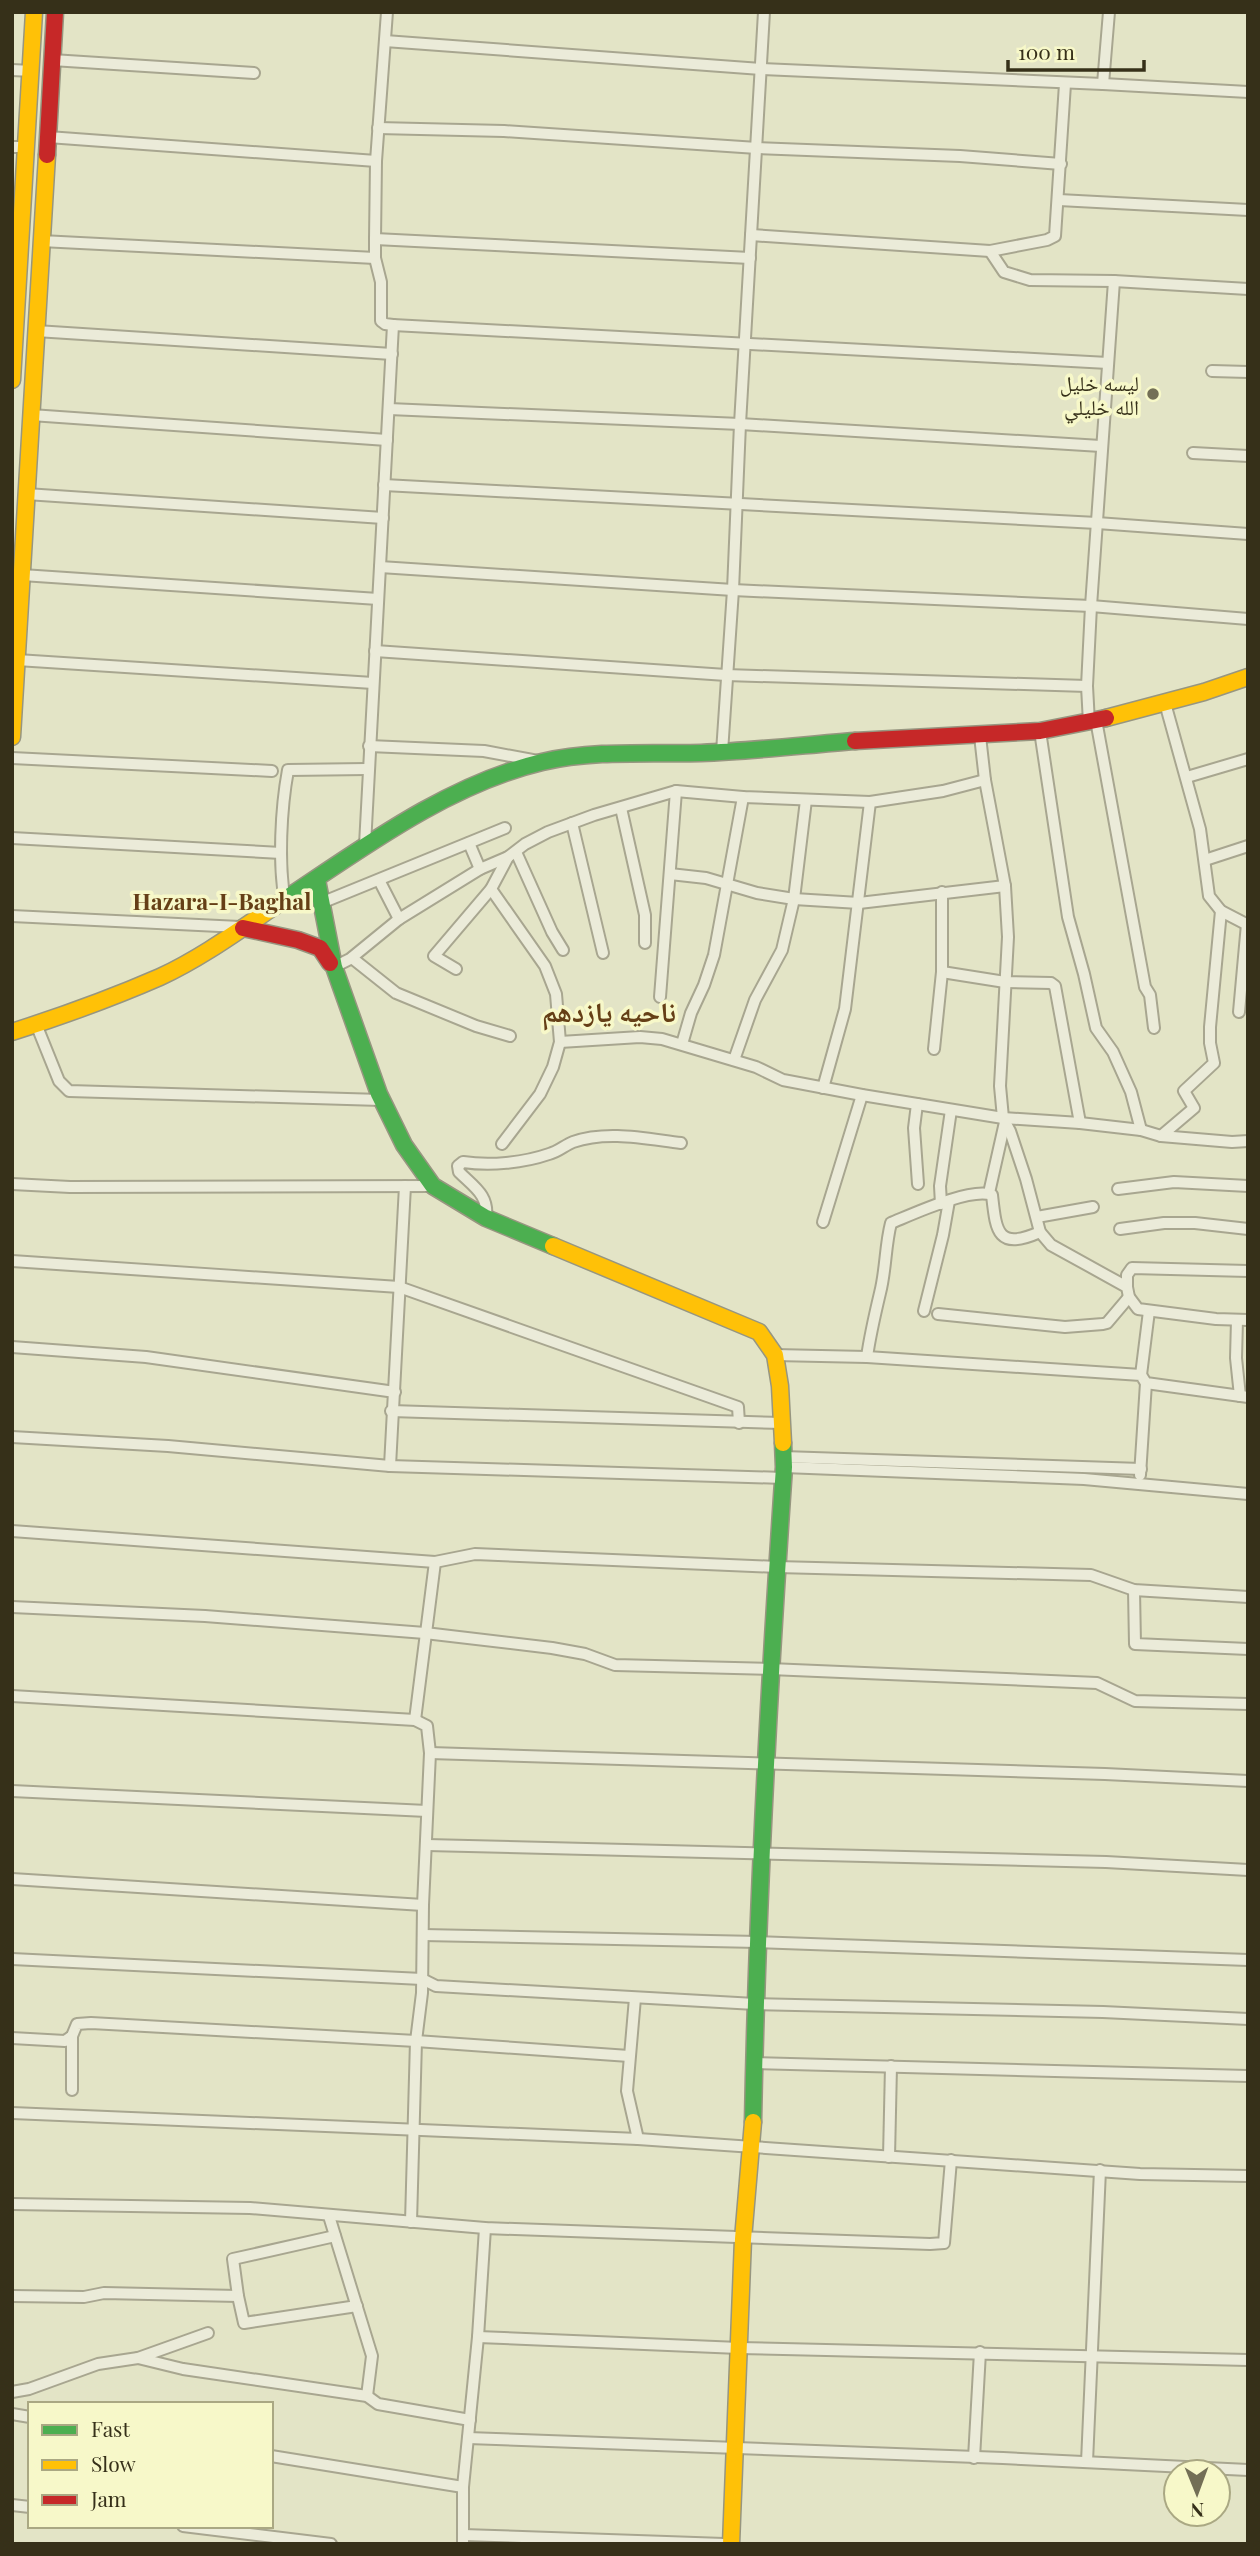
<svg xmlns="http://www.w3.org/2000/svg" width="1260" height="2556" font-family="'Playfair Display','Noto Naskh Arabic',serif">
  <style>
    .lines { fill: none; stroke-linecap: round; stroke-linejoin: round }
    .street-casing { stroke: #a8a690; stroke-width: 14 }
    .fast-casing { stroke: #979680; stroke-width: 19 }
    .slow-casing { stroke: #979680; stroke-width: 19 }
    .jam-casing { stroke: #979680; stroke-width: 19 }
    .street { stroke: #ebebd9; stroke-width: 10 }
    .fast { stroke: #4caf50; stroke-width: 16 }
    .slow { stroke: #ffc107; stroke-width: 16 }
    .jam { stroke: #c62828; stroke-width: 16 }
    .poi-dot { fill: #736f56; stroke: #f7f8c9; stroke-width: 2.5 }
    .labels { text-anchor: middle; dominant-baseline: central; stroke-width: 7; stroke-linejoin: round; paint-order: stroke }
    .poi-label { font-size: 21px; fill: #363019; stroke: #f7f8c9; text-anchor: end }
    .neighbourhood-label { font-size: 23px; font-weight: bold; fill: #653f16; stroke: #f7f8c9 }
    .district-label { font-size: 28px; font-weight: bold; fill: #653f16; stroke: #f7f8c9 }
  </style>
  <rect width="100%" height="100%" fill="#e3e4c6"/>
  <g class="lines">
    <defs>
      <g id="street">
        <polyline points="385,41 761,69 1103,84 1248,92"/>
        <polyline points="52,60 254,73"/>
        <polyline points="12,70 32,71"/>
        <polyline points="1103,84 1109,12"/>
        <polyline points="378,128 504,131 757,148 960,156 1061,164"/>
        <polyline points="48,137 376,161"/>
        <polyline points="12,147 27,147"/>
        <polyline points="1059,200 1248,210"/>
        <polyline points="751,235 990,251 1047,240 1055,236 1065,84"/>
        <polyline points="375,239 750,258"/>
        <polyline points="41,241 375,258"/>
        <polyline points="990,251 1004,272 1030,280 1114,281 1248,289"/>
        <polyline points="393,325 1108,363"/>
        <polyline points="36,331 392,354"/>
        <polyline points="1212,371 1248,372"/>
        <polyline points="389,409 740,424 1101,446"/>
        <polyline points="31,415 387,440"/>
        <polyline points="1193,453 1248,456"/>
        <polyline points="384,485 1097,523 1248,534"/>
        <polyline points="26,494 383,518"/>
        <polyline points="380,567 733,590 1091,606 1248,619"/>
        <polyline points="22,575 378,599"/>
        <polyline points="375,651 726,675 1087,686"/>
        <polyline points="17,660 373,683"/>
        <polyline points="1165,703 1200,829 1209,896 1221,911 1248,925"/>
        <polyline points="1096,720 1145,987 1150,995 1154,1028"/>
        <polyline points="1089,723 1087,686 1091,606 1114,281"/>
        <polyline points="1040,731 1068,917 1084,974 1096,1028 1113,1052 1131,1092 1141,1130"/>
        <polyline points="980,736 985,780 1005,886 1008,937 1000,1086 1003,1118 1010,1131 1026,1179 1040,1232 1051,1245 1127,1287 1129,1297 1138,1309 1216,1319 1248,1320"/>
        <polyline points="369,746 484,751 538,761"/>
        <polyline points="722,752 733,590 740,424 764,12"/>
        <polyline points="12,758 272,771"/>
        <polyline points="1187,777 1248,759"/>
        <polyline points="621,808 645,915 645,943"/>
        <polyline points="572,823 603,953"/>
        <polyline points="12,838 281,853"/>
        <polyline points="469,843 480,869"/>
        <polyline points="365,845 393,325 385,324 381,321 381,282 375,258 375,239 376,161 387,12"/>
        <polyline points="516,852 552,932 563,950"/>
        <polyline points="1205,860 1248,846"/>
        <polyline points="670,874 706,878 757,893 794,899 859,903 1005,886"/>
        <polyline points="379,880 399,919"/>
        <polyline points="491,889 545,966 556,994 560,1042 553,1067 540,1094 502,1144"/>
        <path d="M285,901C278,864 281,808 288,770L367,769"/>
        <polyline points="321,903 505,828"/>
        <polyline points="12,916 240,927"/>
        <polyline points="352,958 396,993 476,1026 510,1036"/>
        <polyline points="334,967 350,959 399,919 480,869 508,857 525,844 548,832 594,815 676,791 743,797 870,802 943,791 985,780"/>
        <polyline points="456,969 434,956 491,889 508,857"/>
        <polyline points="942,972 1005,982 1051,983 1055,986 1080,1123"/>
        <polyline points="660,997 676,791"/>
        <polyline points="1239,1012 1247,924"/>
        <polyline points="36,1024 59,1081 69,1091 381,1100"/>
        <polyline points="560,1042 640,1037 662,1039 756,1067 783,1080 862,1095 1003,1118 1080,1123 1141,1130 1161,1136 1232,1142 1248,1141"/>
        <polyline points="682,1044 691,1013 704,985 714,955 743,797"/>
        <polyline points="934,1049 942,972 942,892"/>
        <polyline points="734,1060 755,1000 782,950 794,899 806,800"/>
        <polyline points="823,1088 845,1009 870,802"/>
        <polyline points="917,1104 914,1128 918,1184"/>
        <polyline points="1161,1136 1194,1108 1184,1091 1214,1063 1210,1043 1210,1027 1221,911"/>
        <polyline points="12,1184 70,1187 433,1186"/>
        <polyline points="1118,1189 1174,1182 1248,1186"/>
        <polyline points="989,1193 1005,1122"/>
        <polyline points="941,1204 940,1186 951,1110"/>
        <polyline points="1037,1217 1093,1207"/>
        <path d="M486,1218C489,1195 474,1187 459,1172L458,1166L463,1162C490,1166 523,1163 549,1154C558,1152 565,1145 573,1142C607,1130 647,1139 681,1143"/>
        <polyline points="823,1222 862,1095"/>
        <polyline points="1120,1229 1164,1223 1195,1223 1248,1229"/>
        <polyline points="12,1261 399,1287 738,1407 739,1423"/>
        <polyline points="1127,1287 1127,1275 1132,1268 1248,1271"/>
        <polyline points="924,1311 943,1235 949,1201"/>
        <polyline points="938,1314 1065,1327 1103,1324 1107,1323 1129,1297"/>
        <polyline points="1237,1320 1236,1358 1240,1396"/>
        <polyline points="12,1347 146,1357 395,1392"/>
        <polyline points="775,1355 867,1357 1141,1375 1146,1383 1248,1397"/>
        <path d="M867,1357C870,1335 875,1314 880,1293C886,1270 885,1246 891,1223C913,1214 971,1187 992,1195C996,1231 997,1251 1040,1232"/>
        <polyline points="1141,1375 1149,1311"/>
        <polyline points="391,1411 782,1423"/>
        <polyline points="12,1437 168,1446 390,1466 783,1478"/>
        <polyline points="783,1457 1141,1469"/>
        <polyline points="390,1466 405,1186"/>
        <polyline points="784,1467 1084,1479 1248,1494"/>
        <polyline points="1140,1475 1146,1383"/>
        <polyline points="12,1531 435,1562 475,1554 777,1567 1091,1575 1134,1590 1248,1597"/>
        <polyline points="1134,1590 1135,1644 1248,1649"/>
        <polyline points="12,1607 205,1616 425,1633 552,1648 585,1654 615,1665 770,1669 1097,1683 1135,1701 1248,1704"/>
        <polyline points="12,1696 415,1720 427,1726 430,1753 423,1905 422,1993 416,2041 411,2222"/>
        <polyline points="415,1720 435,1562"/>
        <polyline points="430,1753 1105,1774 1248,1781"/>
        <polyline points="12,1791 427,1811"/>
        <polyline points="427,1845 1106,1862 1248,1870"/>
        <polyline points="12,1879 423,1905"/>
        <polyline points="423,1935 758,1942 1248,1960"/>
        <polyline points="12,1959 422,1979 436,1986 755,2004 1103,2012 1248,2019"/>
        <polyline points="635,1998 627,2091 638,2139"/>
        <polyline points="12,2038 65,2041 72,2036 77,2024 91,2023 416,2041 629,2056"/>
        <polyline points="755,2063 1248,2076"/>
        <polyline points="72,2090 72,2036"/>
        <polyline points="12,2113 638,2139 1140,2174 1248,2176"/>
        <polyline points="889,2157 891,2066"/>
        <polyline points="12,2204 250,2208 485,2228 930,2244 944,2243 951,2160"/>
        <polyline points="329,2216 372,2356 367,2396"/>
        <polyline points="335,2236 233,2259 238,2296 244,2323 357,2306"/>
        <polyline points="12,2296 84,2297 104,2293 238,2296"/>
        <polyline points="478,2337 739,2348 1248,2360"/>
        <polyline points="138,2358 183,2369 367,2396 378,2404 470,2420"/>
        <polyline points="12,2392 29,2389 98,2364 138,2358 208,2333"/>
        <polyline points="12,2414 30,2417"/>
        <polyline points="468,2438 1003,2458 1248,2470"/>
        <polyline points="271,2456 463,2487"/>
        <polyline points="974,2458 980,2352"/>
        <polyline points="1087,2462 1100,2170"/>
        <polyline points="12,2505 30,2507"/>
        <polyline points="183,2526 331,2544"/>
        <polyline points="463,2535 724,2544"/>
        <polyline points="463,2544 463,2487 478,2337 485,2228"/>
      </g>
      <g id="fast">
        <polyline points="317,880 334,967 379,1094 404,1145 433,1186 486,1218 553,1246"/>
        <path d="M275,906C357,852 445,785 542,762C593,750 649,754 701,753C753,751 804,745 855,741"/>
        <path d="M753,2122C757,1903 769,1685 784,1467L783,1443"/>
      </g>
      <g id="slow">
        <polyline points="12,380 34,12"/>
        <polyline points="1106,718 1204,692 1248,677"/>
        <polyline points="12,737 47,155"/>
        <path d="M12,1032C62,1016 112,998 160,977C201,958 238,931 275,906"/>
        <polyline points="553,1246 759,1332 775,1355 780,1386 783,1443"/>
        <polyline points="731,2544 743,2239 753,2122"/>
      </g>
      <g id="jam">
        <polyline points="47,155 55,12"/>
        <polyline points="855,741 1040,731 1106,718"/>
        <polyline points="243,928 298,940 320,948 330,963"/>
      </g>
    </defs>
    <!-- street casing -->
    <use href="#street" class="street-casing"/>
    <!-- fast casing -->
    <use href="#fast" class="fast-casing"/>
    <!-- slow casing -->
    <use href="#slow" class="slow-casing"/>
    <!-- jam casing -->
    <use href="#jam" class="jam-casing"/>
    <!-- street -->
    <use href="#street" class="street"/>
    <!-- fast -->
    <use href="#fast" class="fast"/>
    <!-- slow -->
    <use href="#slow" class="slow"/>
    <!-- jam -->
    <use href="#jam" class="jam"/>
  </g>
  <!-- markers -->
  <circle class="poi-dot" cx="1153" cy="394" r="7"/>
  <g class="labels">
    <!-- poi labels -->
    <g class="poi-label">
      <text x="1139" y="382">ليسه خليل<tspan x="1139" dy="24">الله خليلي</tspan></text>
    </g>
    <!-- neighbourhood labels -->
    <g class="neighbourhood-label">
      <text x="222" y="900">Hazara-I-Baghal</text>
    </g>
    <!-- district labels -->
    <g class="district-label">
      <text x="609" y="1010">ناحیه یازدهم</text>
    </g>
  </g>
  <!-- border -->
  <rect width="1260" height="2556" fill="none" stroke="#363019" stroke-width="28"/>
  <!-- legend -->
  <rect x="28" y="2402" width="245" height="126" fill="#f7f8c9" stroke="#aaa883" stroke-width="2"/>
  <rect x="42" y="2425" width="35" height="10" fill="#4caf50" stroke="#aaa883" stroke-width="2"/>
  <text x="91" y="2437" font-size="21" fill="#363019">Fast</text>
  <rect x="42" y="2460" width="35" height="10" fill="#ffc107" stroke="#aaa883" stroke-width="2"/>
  <text x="91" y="2472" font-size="21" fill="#363019">Slow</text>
  <rect x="42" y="2495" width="35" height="10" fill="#c62828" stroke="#aaa883" stroke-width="2"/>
  <text x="91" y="2507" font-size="21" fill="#363019">Jam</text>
  <!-- north arrow -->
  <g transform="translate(1197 2493) rotate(179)"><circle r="33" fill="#f7f8c9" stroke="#aaa883" stroke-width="2"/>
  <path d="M0-5L12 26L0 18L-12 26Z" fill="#736f56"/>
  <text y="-10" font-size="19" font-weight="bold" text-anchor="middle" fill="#363019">N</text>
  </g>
  <!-- scale -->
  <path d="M1008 60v10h136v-10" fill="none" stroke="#363019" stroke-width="3.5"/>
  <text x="1018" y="60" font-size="21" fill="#363019" stroke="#f7f8c9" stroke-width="5" paint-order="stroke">100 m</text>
</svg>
